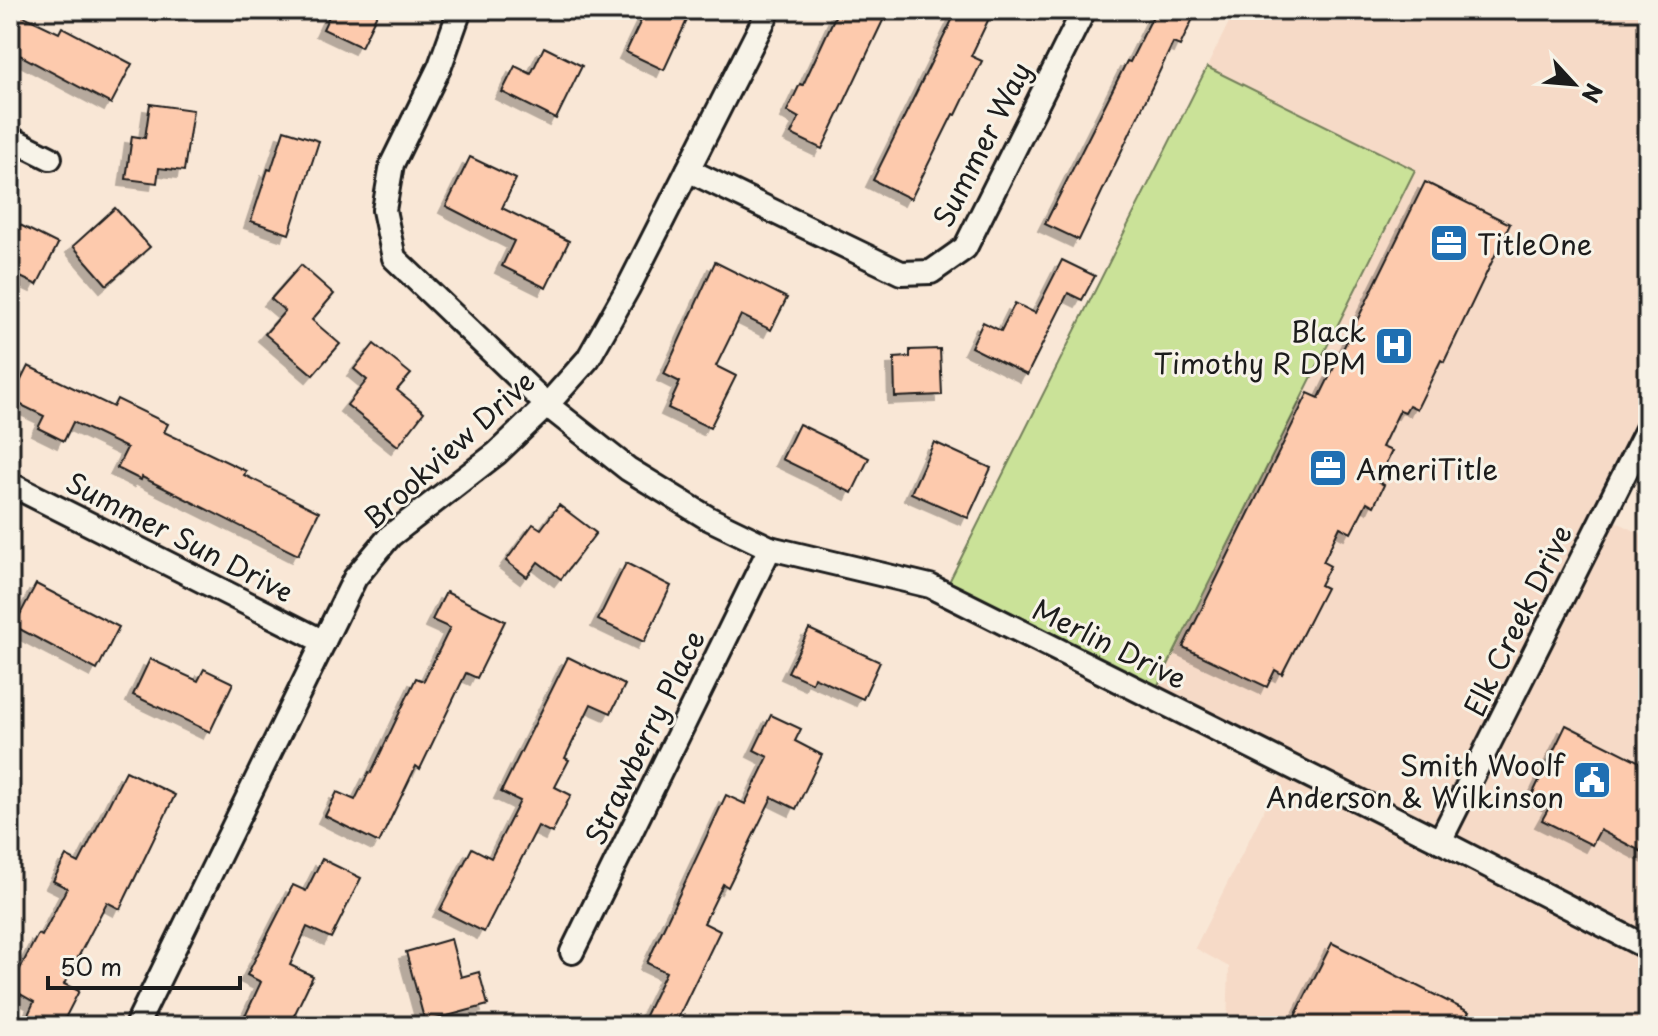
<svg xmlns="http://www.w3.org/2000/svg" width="1658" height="1036" font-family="'Playpen Sans',sans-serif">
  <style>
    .built { fill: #f6dac7 }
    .green { fill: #cae298; stroke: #737f5a; stroke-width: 2 }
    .building { fill: #fdcaad; stroke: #1c1c1c; stroke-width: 2; filter: url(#shadow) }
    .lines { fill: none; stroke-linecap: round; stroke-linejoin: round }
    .street-casing { stroke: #1c1c1c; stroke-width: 28 }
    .street { stroke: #f7f3e8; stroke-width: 22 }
    .labels { text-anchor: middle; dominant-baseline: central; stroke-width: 6; stroke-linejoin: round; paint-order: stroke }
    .street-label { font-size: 28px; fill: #1c1c1c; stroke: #f7f3e8 }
    .poi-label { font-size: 28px; fill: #1c1c1c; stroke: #f7f3e8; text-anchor: start }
  </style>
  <defs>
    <filter id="shadow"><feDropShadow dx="-7" dy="7" stdDeviation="0" flood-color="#0004"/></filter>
  </defs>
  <rect width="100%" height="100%" fill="#f9e7d6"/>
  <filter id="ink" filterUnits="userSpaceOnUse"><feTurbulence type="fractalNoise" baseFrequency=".0125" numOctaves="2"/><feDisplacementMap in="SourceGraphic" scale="16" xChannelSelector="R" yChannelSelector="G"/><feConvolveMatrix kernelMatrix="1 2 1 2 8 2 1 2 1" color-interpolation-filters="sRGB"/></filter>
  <g filter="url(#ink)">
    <!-- built -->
    <polygon class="built" points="1235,10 1648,10 1648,425 1602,515 1648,537 1648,1026 1227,1026 1229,967 1195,948 1287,764 1152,697 1415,171 1207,67"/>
    <!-- green -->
    <polygon class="green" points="1207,67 1415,170 1152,697 943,594"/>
    <!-- building -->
    <g class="building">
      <polygon points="11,10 59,33 62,27 132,64 111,104 10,50"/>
      <polygon points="332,10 379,10 361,47 323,29"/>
      <polygon points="646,10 672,10 688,18 664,70 626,52"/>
      <polygon points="838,10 888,10 822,149 791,134 799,118 787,111 800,84 803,85"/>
      <polygon points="957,10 993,10 971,56 982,61 956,115 953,114 911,199 873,180"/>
      <polygon points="1156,10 1197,10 1180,46 1173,43 1079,240 1045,224 1127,61 1130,62"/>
      <polygon points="544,47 582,66 556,119 502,92 515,66 531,74"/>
      <polygon points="150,104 193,110 184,171 159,168 157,183 126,179 132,136 145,138"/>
      <polygon points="284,130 319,141 289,234 251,221 268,169 271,170"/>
      <polygon points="470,157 516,179 502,208 569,241 546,288 502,266 514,241 446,206"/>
      <polygon points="1425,182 1510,224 1444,362 1441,360 1417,409 1409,405 1405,412 1400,410 1382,447 1392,451 1377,481 1384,485 1374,506 1367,502 1351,533 1340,527 1323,562 1330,566 1320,585 1326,588 1282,674 1275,670 1267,687 1183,647 1308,393 1319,398"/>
      <polygon points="115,208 150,247 107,285 73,246"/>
      <polygon points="10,220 58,244 37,285 10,272"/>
      <polygon points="1062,260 1095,276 1082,300 1068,293 1027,375 971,347 983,322 1001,331 1015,303 1035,313"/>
      <polygon points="715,262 787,298 771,330 741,315 716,366 736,376 710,428 668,408 680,382 664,374"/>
      <polygon points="301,265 334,294 312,320 340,344 313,375 265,334 285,311 271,299"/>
      <polygon points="374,344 411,374 397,390 424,412 398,446 347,405 367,380 354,369"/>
      <polygon points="940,349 942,395 895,397 894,358 910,357 910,350"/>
      <polygon points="28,366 113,407 117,399 168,424 164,432 246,471 244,475 319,512 298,555 142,477 141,480 117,468 127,448 73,422 64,441 38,428 44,416 11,400"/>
      <polygon points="799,424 869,458 852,493 782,459"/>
      <polygon points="934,442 991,468 968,518 911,493"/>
      <polygon points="559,505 596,533 561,579 538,562 527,577 506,561 533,524 541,529"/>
      <polygon points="626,563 671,586 644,642 598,620"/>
      <polygon points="36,584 119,627 97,670 14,626"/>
      <polygon points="446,592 505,621 477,678 466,673 420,769 416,766 379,843 325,816 337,792 355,800 369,772 371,773 416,678 424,681 450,628 432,620"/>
      <polygon points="809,629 880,662 863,699 814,677 812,683 788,672"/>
      <polygon points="568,657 625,685 611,713 591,704 565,758 569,760 555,787 571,795 552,833 538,826 484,932 440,910 472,848 491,858 520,801 501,792"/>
      <polygon points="150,659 198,681 204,669 233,683 210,732 133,695"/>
      <polygon points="771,715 801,729 795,741 822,755 796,809 772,797 728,887 723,884 704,923 720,931 674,1026 640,1026 666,972 647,963 726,795 745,804 768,757 754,750"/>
      <polygon points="1566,725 1648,766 1648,855 1600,830 1592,845 1542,820 1551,804 1532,795"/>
      <polygon points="126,771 175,795 120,909 107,902 64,984 79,991 61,1026 45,1026 27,1017 34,1002 10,988 38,934 42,936 67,888 53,881 66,856 79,863"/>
      <polygon points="322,859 361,878 331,938 307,927 290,965 313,976 289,1026 254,1026 243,1021 261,982 247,975 293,885 306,891"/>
      <polygon points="451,939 461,977 479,972 488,1005 425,1022 406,952"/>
      <polygon points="1332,943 1469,1012 1462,1026 1290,1026"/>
    </g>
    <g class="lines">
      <defs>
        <g id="street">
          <polyline points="460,10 440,66 392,164 384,210 394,258 547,405 628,469 708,518 770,548 930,586 1440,841 1648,948"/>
          <polyline points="10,138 50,158"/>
          <polyline points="688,170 901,273 931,272 965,248 1084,10"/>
          <polyline points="10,484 324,642"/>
          <polyline points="1440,841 1648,427"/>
          <polyline points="572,952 770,548"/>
          <polyline points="136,1026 355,578 390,536 497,453 547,405 588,359 628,288 769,10"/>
        </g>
      </defs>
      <!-- street casing -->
      <use href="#street" class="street-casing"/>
      <!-- street -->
      <use href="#street" class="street"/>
    </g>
  </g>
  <!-- icons -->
  <defs>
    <symbol id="office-square" viewBox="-11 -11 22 22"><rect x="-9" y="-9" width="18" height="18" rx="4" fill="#1f6fb2" stroke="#f7f3e8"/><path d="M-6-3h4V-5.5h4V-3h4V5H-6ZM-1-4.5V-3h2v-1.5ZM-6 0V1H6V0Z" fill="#fff"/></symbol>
    <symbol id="hospital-square" viewBox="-11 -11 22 22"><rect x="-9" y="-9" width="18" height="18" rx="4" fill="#1f6fb2" stroke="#f7f3e8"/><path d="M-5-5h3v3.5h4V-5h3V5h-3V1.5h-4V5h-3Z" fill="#fff"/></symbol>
    <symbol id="civic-square" viewBox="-11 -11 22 22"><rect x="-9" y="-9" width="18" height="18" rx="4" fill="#1f6fb2" stroke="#f7f3e8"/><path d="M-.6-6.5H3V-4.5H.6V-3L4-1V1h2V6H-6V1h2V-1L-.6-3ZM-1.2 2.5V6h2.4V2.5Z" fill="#fff"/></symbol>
  </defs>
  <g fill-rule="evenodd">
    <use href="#office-square" x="1427" y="221" width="44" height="44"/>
    <use href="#hospital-square" x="1372" y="324" width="44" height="44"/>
    <use href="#office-square" x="1306" y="446" width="44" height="44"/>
    <use href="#civic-square" x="1570" y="758" width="44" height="44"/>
  </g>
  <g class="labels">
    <!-- street labels -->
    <g class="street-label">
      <text transform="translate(981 144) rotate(-63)">Summer Way</text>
      <text transform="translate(448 449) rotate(-42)">Brookview Drive</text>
      <text transform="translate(180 536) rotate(27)">Summer Sun Drive</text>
      <text transform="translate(1517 620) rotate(-64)">Elk Creek Drive</text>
      <text transform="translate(1110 643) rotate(26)">Merlin Drive</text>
      <text transform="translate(644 737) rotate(-64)">Strawberry Place</text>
    </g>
    <!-- poi labels -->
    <g class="poi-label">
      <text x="1477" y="243">TitleOne</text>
      <text x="1366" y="330" text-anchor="end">Black<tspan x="1366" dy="32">Timothy R DPM</tspan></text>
      <text x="1356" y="468">AmeriTitle</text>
      <text x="1564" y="764" text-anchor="end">Smith Woolf<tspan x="1564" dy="32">Anderson &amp; Wilkinson</tspan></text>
    </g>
  </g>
  <!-- margin -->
  <rect width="1658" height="1036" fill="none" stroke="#f7f3e8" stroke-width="40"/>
  <rect x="20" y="20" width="1618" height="996" fill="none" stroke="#1c1c1c" stroke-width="3" filter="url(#ink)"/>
  <!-- north arrow -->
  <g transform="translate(1574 84) rotate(116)" stroke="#f7f3e8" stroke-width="6" paint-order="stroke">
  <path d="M0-6L14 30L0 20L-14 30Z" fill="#1c1c1c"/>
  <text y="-12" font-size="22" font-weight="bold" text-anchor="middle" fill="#1c1c1c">N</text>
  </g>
  <!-- scale -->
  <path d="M48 976v12h192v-12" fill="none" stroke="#1c1c1c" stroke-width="4"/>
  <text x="60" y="976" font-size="24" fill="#1c1c1c" stroke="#f7f3e8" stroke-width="6" paint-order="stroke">50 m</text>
</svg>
